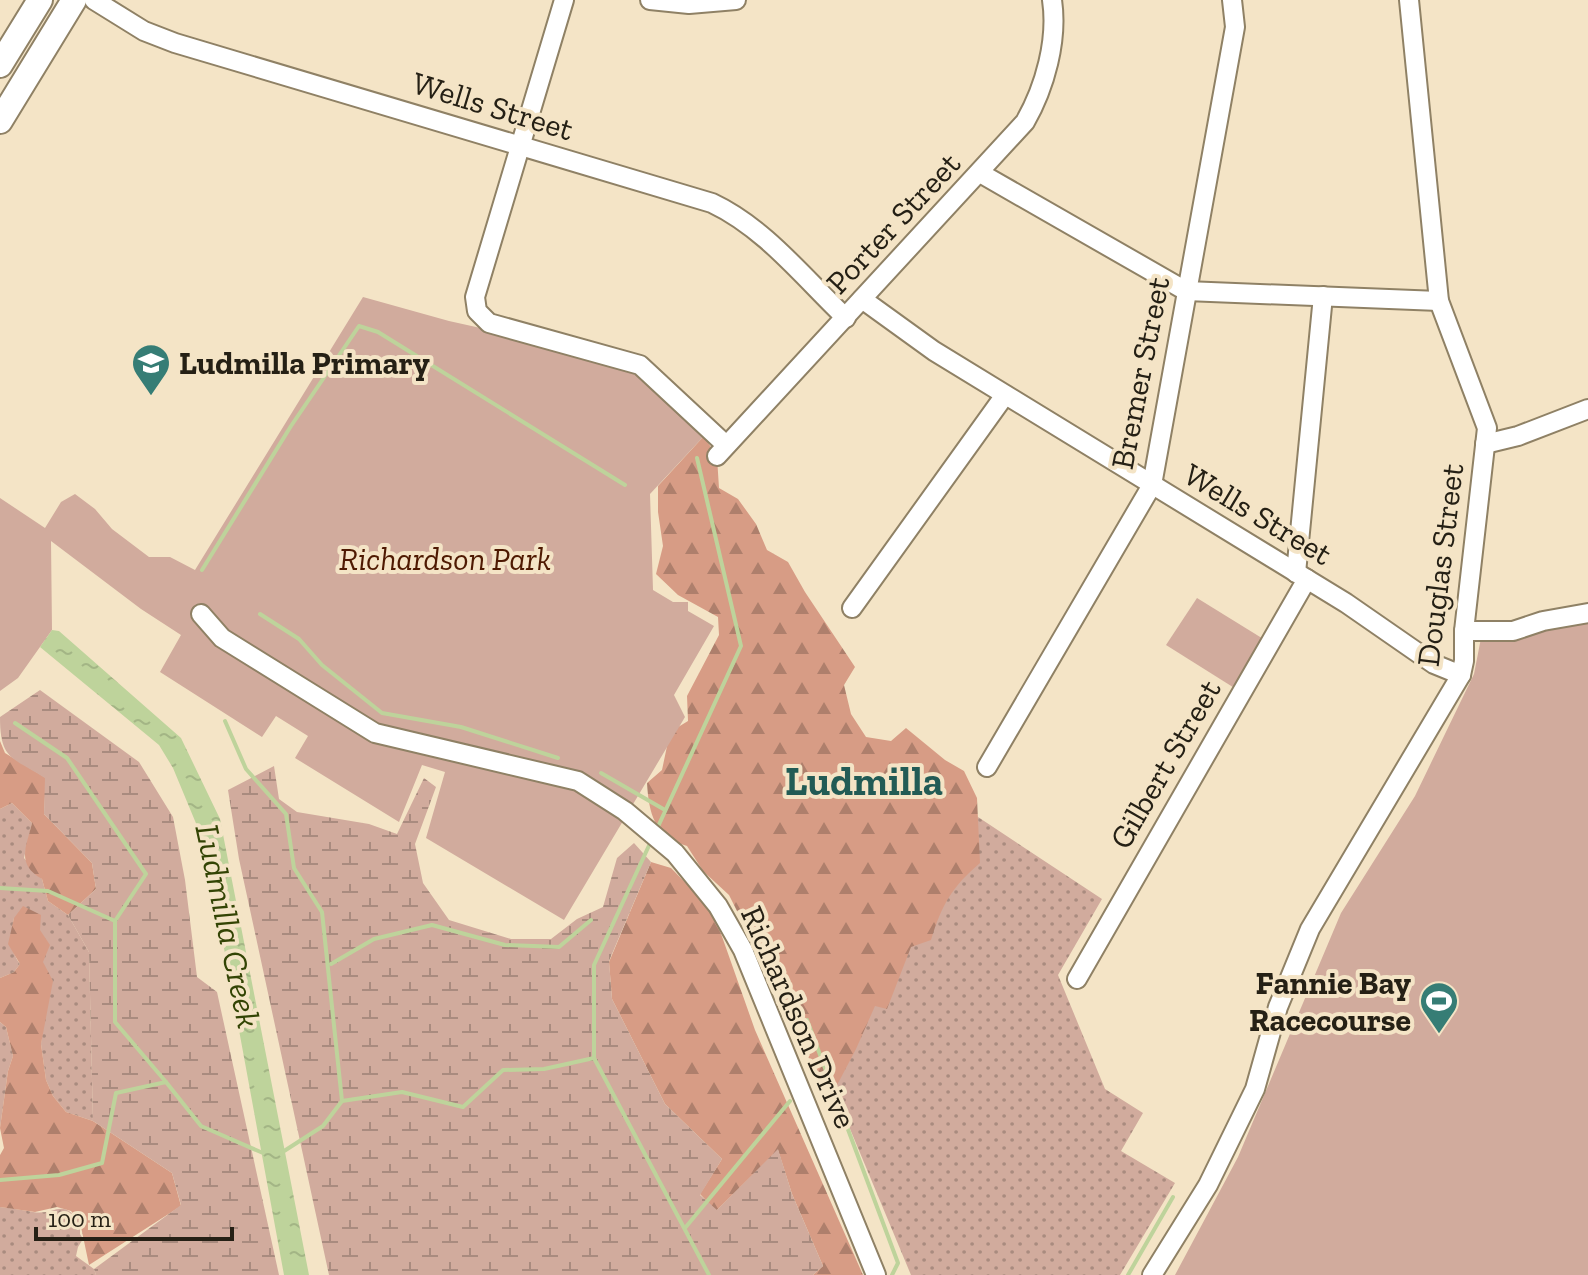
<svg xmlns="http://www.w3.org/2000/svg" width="1588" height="1275" font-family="'Zilla Slab',serif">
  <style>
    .grass { fill: url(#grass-dots) }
    .forest { fill: url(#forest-firs) }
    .wetland { fill: url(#wetland-marsh) }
    .park { fill: #d1ab9d }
    .water { fill: url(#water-ripples) }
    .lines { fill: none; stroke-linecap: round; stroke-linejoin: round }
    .stream { stroke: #bed39b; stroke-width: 4 }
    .minor-casing { stroke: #8f8165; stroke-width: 22 }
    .major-casing { stroke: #8f8165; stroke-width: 28 }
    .minor { stroke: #fff; stroke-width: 18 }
    .major { stroke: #fff; stroke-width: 24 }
    .labels { text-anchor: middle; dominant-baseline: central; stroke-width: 8; stroke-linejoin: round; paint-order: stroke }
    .street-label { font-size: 32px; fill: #252015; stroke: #f4e4c6 }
    .poi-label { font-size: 32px; font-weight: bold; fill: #252015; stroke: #f4e4c6; text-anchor: start }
    .park-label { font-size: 32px; font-style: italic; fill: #4e1901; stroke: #f4e4c6 }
    .water-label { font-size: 34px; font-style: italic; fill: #334404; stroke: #f4e4c6 }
    .district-label { font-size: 40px; font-weight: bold; fill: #225b55; stroke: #f4e4c6 }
  </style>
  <defs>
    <pattern id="grass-dots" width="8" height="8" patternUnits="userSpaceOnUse" patternTransform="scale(2)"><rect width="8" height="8" fill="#d1ab9d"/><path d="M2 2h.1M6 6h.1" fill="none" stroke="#a98b7f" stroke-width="1.8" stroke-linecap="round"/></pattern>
    <pattern id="forest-firs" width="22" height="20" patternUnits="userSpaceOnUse" patternTransform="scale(2)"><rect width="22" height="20" fill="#d79c85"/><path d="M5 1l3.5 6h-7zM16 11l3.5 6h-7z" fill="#ae7f6c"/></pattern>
    <pattern id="wetland-marsh" width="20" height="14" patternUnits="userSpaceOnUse" patternTransform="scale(2)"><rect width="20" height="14" fill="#d1ab9d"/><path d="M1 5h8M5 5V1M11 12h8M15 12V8" fill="none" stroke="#a98b7f"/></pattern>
    <pattern id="water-ripples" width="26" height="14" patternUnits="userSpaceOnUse" patternTransform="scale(2)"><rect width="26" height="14" fill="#bed39b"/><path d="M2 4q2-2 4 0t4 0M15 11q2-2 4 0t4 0" fill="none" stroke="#a3b585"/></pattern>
  </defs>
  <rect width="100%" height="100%" fill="#f4e4c6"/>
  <!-- grass -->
  <g class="grass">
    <path d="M12,803L32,823L24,858L42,879L48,901L68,915L89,952L93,1121L66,1112L53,1096L46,1080L41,1044L43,1025L14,918C11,934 10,951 20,964L14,972L0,978V809Z"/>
    <polygon points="978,817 1102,899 1058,975 1105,1089 1143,1113 1121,1151 1175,1183 1120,1275 911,1275 830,1081"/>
    <polygon points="0,1022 6,1027 13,1056 8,1071 0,1128"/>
    <path d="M0,1207C11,1208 22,1210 33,1212C56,1216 61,1197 80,1222V1234L83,1239L78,1247L76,1256L94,1269L96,1275H0Z"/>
  </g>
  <!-- forest -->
  <g class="forest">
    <path d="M704,436L717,457L719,488L738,499L756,524L767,550L788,562L805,592L855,667L844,685L851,714L866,737L891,741L906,728L945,760L964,771L977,798L980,863C952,887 942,904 931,940L911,947L887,1009L875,1006L856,1049L835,1089L817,1084L803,1040L802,1014L782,1010L776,968L752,954L749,935L729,895L703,871L687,846C654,836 649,814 647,783L662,770L670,732L688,721L687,696L719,635L718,617L678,595L656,574L663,546L658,512V486Z"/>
    <path d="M0,741L5,753L46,778L44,814L92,863L96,889L68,915L48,901L42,879C16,864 26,848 32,823L12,803L0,809Z"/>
    <polygon points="651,862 671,868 713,911 755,1030 863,1275 813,1275 823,1266 792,1194 778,1150 716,1211 700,1194 722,1159 665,1104 612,999 609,962"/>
    <polygon points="23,906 41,915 40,930 50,945 43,962 53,981 41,1044 46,1080 53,1096 66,1112 93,1121 172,1173 181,1206 89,1265 80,1222 71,1211 57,1207 35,1212 0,1207 0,1155 4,1148 0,1128 8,1071 13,1056 6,1027 0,1022 0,978 14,972 20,964 8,944 14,918"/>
  </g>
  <!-- wetland -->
  <g class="wetland">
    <path d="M40,690L139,762L173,817L185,880L197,977L217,992L279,1275H96L94,1269L181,1205L172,1173L93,1121L89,952L68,915L96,889L92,863L44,814L45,778C12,757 0,760 0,717Z"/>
    <polygon points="274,766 279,799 297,812 369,824 397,834 424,778 436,787 415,844 423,883 449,920 511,939 551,939 577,919 603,907 617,858 634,843 651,862 609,961 612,999 665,1104 722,1159 700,1195 717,1210 778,1149 792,1194 823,1266 813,1275 329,1275 239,859 228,790"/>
  </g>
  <!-- park -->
  <g class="park">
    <polygon points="363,297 449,321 494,331 637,375 704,436 650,494 653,590 673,602 688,602 688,611 714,626 674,695 685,717 564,920 426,838 445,772 422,765 399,822 295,758 308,736 276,716 262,737 160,672 181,635 141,609 51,541 52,630 18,678 0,691 0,498 45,528 61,502 75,494 95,509 112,529 149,557 170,557 195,570"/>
    <polygon points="1197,598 1265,640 1236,689 1166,645"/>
    <polygon points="1588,620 1588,1275 1175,1275 1238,1157 1341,913 1415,796 1474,674 1481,638"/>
  </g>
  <!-- water -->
  <polygon class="water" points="52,630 59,631 181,738 220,819 309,1275 284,1275 205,845 173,768 159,745 40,647"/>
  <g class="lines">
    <!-- stream -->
    <g class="stream">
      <polyline points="202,570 291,426 359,326 378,332 625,485"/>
      <polyline points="260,614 299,639 322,665 382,713 461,727 558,758"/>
      <polyline points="225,721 246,769 286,814 294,868 322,912 342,1101"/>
      <polyline points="15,723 67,758 146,874 115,921"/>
      <polyline points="601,773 665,810"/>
      <polyline points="656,831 741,646 697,458"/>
      <polyline points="652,839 594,965 594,1058 709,1275"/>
      <polyline points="0,888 48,891 115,921 115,1022 166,1082"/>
      <polyline points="331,964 374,939 432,925 505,945 559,947 591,920"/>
      <polyline points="807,1020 898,1263 892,1275"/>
      <polyline points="281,1153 323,1126 342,1101 402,1092 463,1107 503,1070 544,1069 594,1058"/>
      <polyline points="0,1180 59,1175 102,1163 116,1093 166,1082 201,1126 263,1153"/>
      <polyline points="685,1228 790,1101"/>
      <polyline points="1128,1275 1173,1197"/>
    </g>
    <defs>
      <g id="minor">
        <path d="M94,0L144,31L175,43L712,203C765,228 803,277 846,318"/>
        <polyline points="564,0 475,297 477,311 489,323 640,365 726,445"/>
        <polyline points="650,0 689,4 736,0"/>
        <polyline points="980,173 1186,291 1439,301"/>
        <polyline points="862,299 934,351 1346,603 1434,664 1461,675"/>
        <polyline points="1485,444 1518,436 1588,409"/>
        <path d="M717,456L1025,122C1045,87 1058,40 1052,0"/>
        <polyline points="1296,573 1323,296"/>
        <polyline points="852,608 1005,395"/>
        <polyline points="201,614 222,638 375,733 578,781 625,811 675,853 718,906 743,950 876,1275"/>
        <polyline points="1464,631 1513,631 1543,621 1588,613"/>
        <polyline points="987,767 1152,485 1235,27 1232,0"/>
        <polyline points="1077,979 1307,579"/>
        <polyline points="1152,1275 1208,1185 1255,1089 1278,1007 1310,929 1461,675 1464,661 1464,631 1487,428 1439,301 1409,0"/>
      </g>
      <g id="major">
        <polyline points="0,65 40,0"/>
        <polyline points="0,121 74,0"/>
      </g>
    </defs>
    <!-- minor casing -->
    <use href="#minor" class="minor-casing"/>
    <!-- major casing -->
    <use href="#major" class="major-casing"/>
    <!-- minor -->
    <use href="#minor" class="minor"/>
    <!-- major -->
    <use href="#major" class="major"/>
  </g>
  <!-- icons -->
  <defs>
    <symbol id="school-pin" viewBox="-11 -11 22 30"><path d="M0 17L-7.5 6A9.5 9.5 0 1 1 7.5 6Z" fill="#367d75" stroke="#f4e4c6"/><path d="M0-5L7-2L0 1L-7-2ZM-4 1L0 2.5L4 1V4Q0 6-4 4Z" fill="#fff"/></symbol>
    <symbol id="stadium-pin" viewBox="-11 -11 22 30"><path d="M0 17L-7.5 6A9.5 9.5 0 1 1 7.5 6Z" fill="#367d75" stroke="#f4e4c6"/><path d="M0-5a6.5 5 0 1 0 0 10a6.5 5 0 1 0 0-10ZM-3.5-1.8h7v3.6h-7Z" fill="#fff"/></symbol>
  </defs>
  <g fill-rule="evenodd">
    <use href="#school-pin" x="129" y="341" width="44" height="60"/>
    <use href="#stadium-pin" x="1417" y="979" width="44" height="60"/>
  </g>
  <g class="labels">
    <!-- street labels -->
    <g class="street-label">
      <text transform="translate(493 106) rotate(17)">Wells Street</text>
      <text transform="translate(893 223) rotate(-47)">Porter Street</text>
      <text transform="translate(1140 373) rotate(-79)">Bremer Street</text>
      <text transform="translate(1258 514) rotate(31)">Wells Street</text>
      <text transform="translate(1440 565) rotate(-83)">Douglas Street</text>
      <text transform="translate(1165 764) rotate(-60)">Gilbert Street</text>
      <text transform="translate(799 1017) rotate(66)">Richardson Drive</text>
    </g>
    <!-- poi labels -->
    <g class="poi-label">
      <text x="179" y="363">Ludmilla Primary</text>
      <text x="1411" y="983" text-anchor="end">Fannie Bay<tspan x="1411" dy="37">Racecourse</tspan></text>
    </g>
    <!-- park labels -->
    <g class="park-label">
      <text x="445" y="559">Richardson Park</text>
    </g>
    <!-- water labels -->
    <g class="water-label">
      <text transform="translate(228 926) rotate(78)">Ludmilla Creek</text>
    </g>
    <!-- district labels -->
    <g class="district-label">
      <text x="864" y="781">Ludmilla</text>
    </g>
  </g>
  <!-- scale -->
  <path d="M36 1227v12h196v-12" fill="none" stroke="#252015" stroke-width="4"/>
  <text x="48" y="1227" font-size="24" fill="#252015" stroke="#f4e4c6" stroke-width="6" paint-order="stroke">100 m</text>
</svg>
